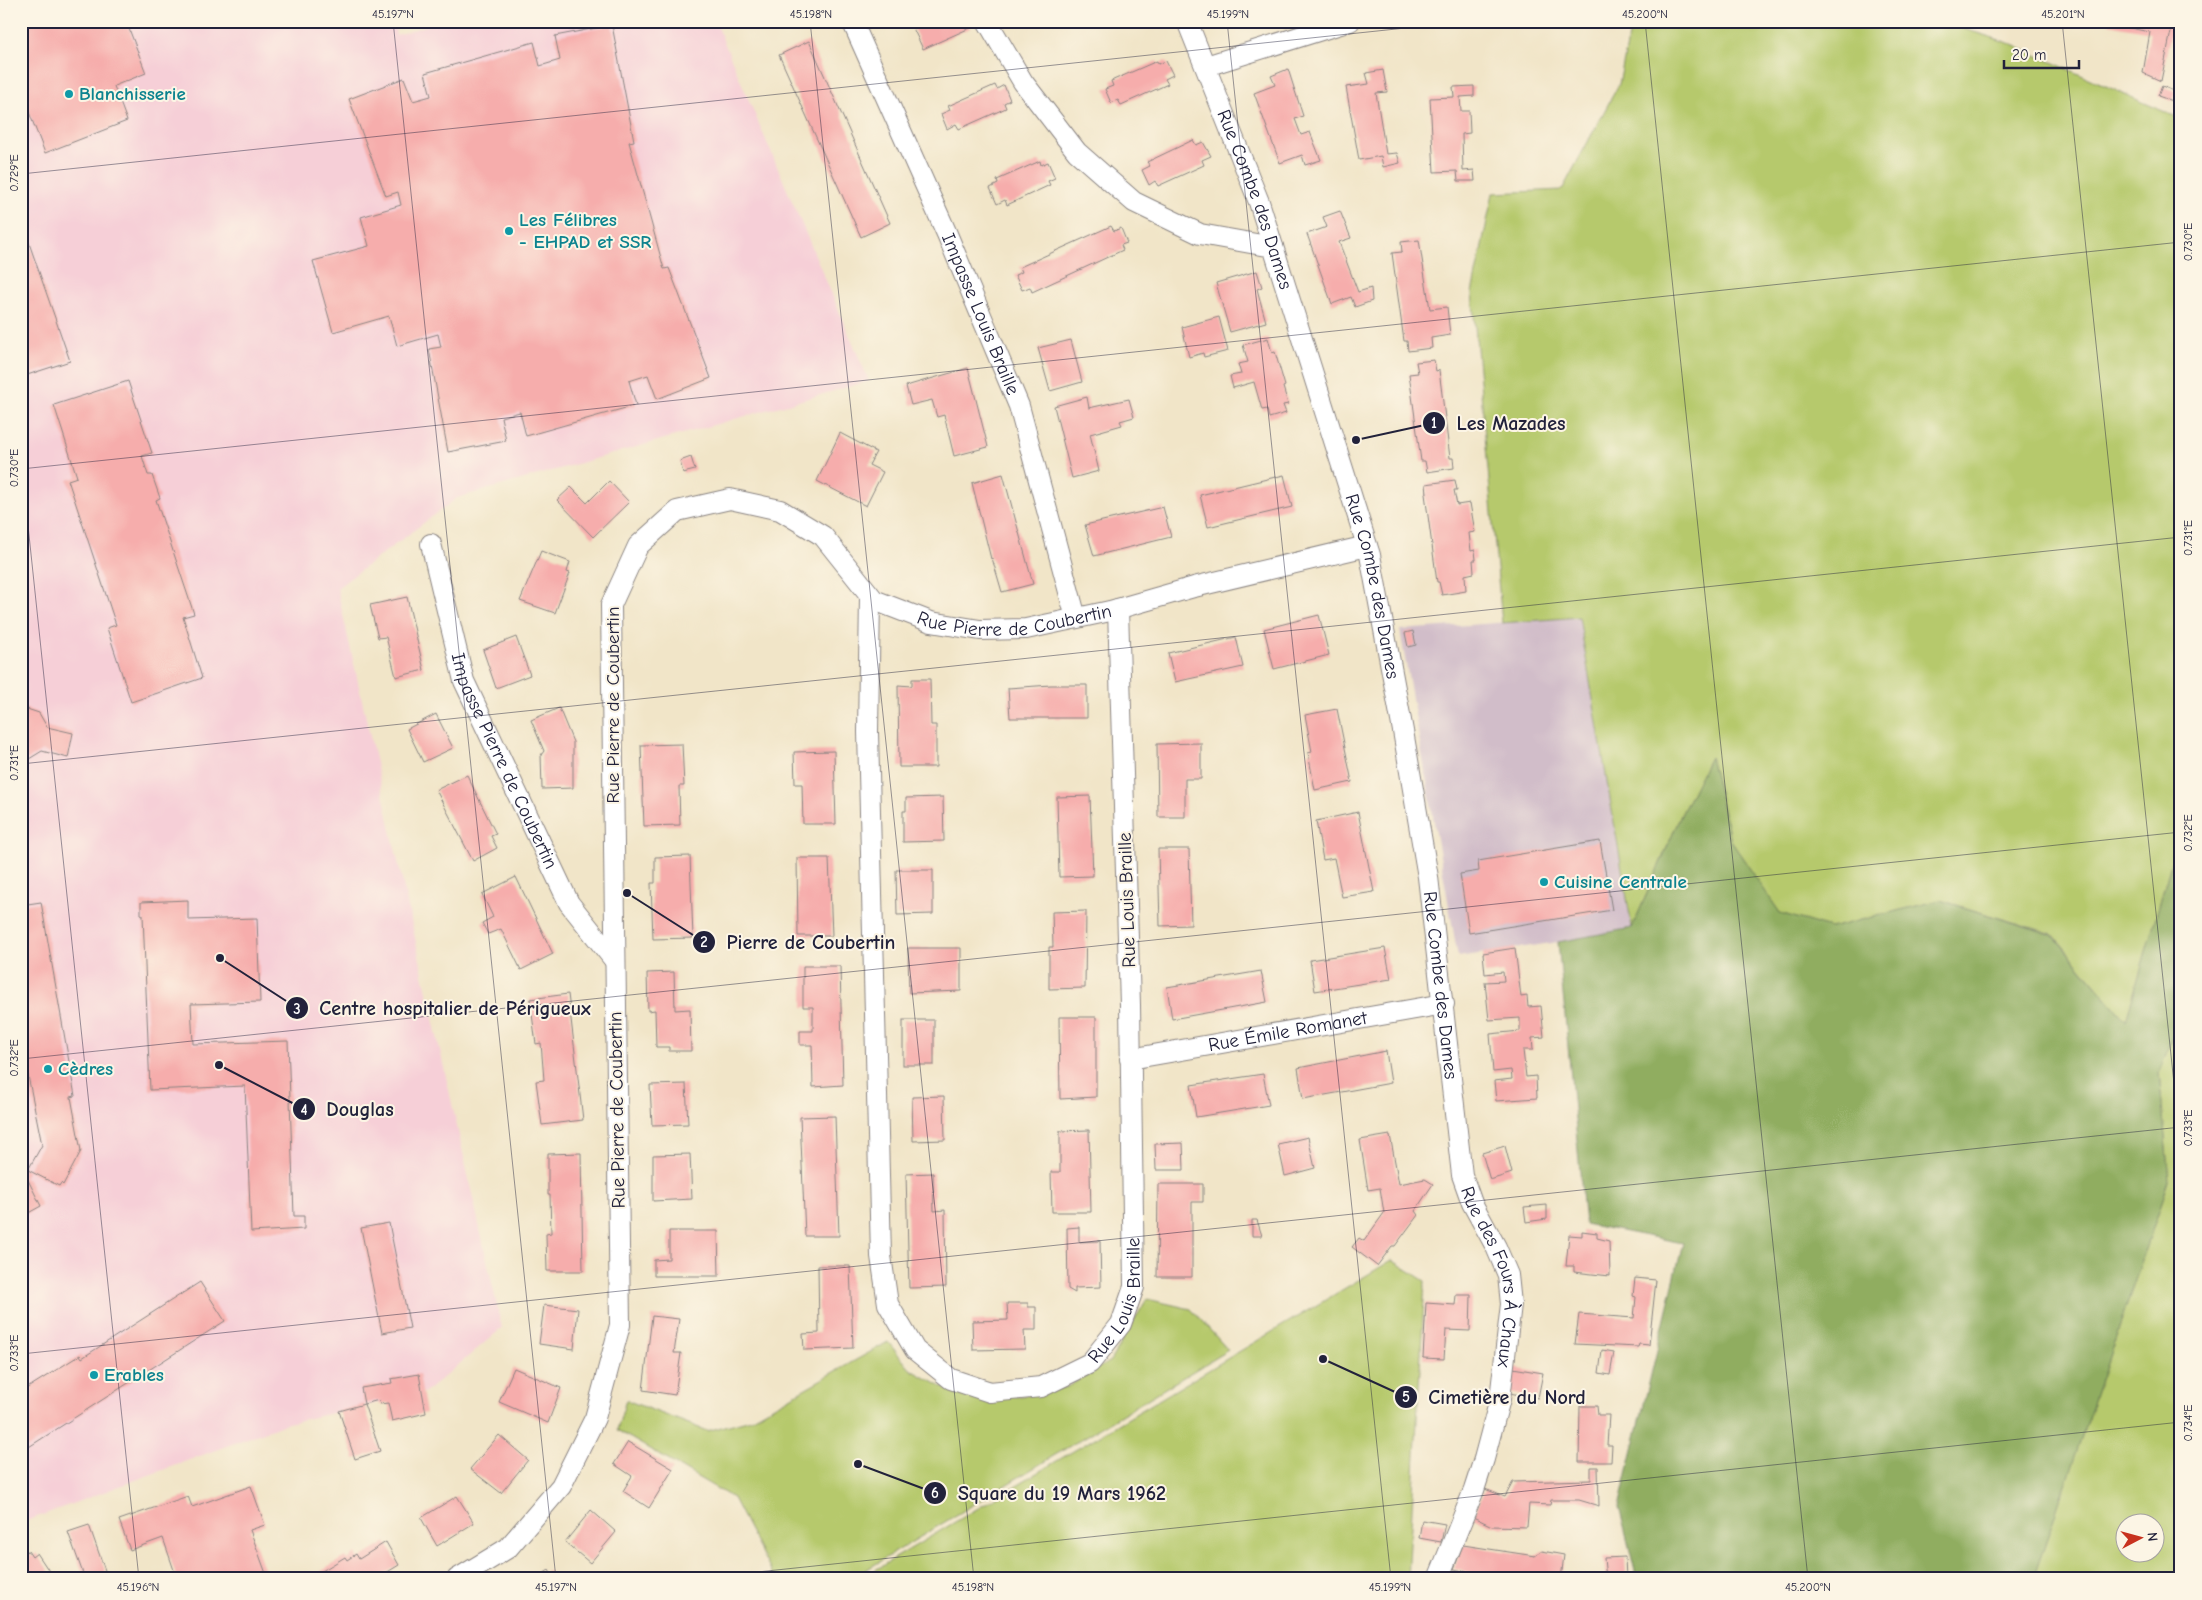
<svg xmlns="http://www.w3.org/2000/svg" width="2202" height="1600" font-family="'Comic Neue',sans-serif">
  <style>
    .built { fill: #f6cfd7 }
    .industrial { fill: #d1bdc9 }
    .green { fill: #b6c96c; stroke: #6c7654; fill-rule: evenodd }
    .forest { fill: #90ad60; stroke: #59684e }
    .building { fill: #f6adac }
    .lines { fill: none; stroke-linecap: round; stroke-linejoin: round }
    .street-casing { stroke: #8a8482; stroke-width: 22 }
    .street { stroke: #fff; stroke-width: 20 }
    .ticks { fill: none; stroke: #22223b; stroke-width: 1; stroke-opacity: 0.45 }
    .culture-dot { fill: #0f9aa8; stroke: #fcf5e5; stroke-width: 2 }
    .labels { text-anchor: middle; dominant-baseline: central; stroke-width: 4; stroke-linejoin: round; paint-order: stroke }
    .culture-label { font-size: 19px; font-weight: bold; fill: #0d838f; stroke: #fcf5e5; text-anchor: start }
    .street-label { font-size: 19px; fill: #22223b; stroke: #fcf5e5 }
    .leader { fill: none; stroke: #22223b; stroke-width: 2 }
    .callout-dot { fill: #22223b; stroke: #fcf5e5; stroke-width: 2 }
    .mark-label { font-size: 15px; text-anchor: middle; font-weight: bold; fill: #fff }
    .callout-label { font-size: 20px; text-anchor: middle; font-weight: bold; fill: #22223b; stroke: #fcf5e5; stroke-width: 4; stroke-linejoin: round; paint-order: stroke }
    .neatline { fill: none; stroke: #22223b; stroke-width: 2 }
    .ticks-label { font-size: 12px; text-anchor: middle; fill: #22223b }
  </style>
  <rect width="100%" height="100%" fill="#fcf5e5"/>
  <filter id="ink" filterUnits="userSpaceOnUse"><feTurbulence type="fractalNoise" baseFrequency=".02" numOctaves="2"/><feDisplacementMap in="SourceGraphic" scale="10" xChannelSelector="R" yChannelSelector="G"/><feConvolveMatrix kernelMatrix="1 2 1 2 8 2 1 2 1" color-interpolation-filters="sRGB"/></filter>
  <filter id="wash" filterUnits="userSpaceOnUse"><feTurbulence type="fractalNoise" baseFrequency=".0096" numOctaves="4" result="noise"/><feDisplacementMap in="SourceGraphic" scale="20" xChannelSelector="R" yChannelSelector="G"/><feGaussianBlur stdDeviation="1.12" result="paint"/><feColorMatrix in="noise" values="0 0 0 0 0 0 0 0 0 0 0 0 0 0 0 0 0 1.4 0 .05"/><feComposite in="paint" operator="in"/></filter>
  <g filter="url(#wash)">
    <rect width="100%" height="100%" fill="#f1e5c8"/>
    <!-- built -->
    <polygon class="built" points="21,21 394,21 396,35 442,21 715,21 869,381 457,498 337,588 502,1328 426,1392 288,1423 21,1523"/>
    <!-- industrial -->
    <polygon class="industrial" points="1579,617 1632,928 1558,942 1458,957 1400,630"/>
    <!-- green -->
    <g class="green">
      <polygon points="1632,21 1939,21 2006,42 2181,119 2181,829 2126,1021 2053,934 1940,900 1830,928 1780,913 1731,841 1710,757 1681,815 1632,928 1579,617 1502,623 1472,293 1493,193 1562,190 1619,84"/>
      <path d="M2181,1015V1579H2033L2169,1181L2159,1072ZM2124,1522H2154V1552H2124Z"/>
      <polygon points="1392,1260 1425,1281 1408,1579 860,1579"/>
      <polygon points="1147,1299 1191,1309 1228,1350 851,1579 775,1579 733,1498 617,1430 626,1400 707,1431 751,1419 888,1342 910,1369 949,1391 1021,1396 1067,1387 1110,1361"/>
    </g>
    <!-- forest -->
    <polygon class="forest" points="1710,757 1731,841 1780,913 1830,928 1940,900 2053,935 2126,1021 2181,829 2181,1015 2159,1072 2169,1181 2033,1579 1637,1579 1619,1507 1683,1243 1585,1224 1558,942 1632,928 1681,815"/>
    <g id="blocks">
      <!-- building -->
      <g class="building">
        <polygon points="21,21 126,21 146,73 114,86 127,121 45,153 25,102 21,104"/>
        <polygon points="922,21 967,21 970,28 923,49 912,26"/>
        <polygon points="2110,21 2173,21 2161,81 2143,73 2150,32 2109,24"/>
        <polygon points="612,25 634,141 629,142 664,269 669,268 711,378 657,399 648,375 629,381 636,405 526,436 520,412 501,417 506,441 448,452 429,349 441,347 438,334 397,346 389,316 333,332 313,261 369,246 361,217 401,205 398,192 386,196 349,99 404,78 413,101 431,96 425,73 534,42 540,66 560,60 555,36"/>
        <polygon points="809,41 890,223 861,237 779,55"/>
        <polygon points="1157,61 1158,64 1166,61 1173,75 1165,79 1168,84 1121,105 1118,100 1111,103 1105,89 1113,86 1111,81"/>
        <polygon points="1288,69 1303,116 1295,119 1301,135 1310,132 1321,160 1305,165 1302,155 1280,163 1254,93 1275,85 1271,76"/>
        <polygon points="1383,70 1387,92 1376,93 1386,154 1397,153 1400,163 1383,167 1381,156 1359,160 1346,87 1369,84 1366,73"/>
        <polygon points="995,85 997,89 1004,85 1010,100 1004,103 1006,108 959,129 956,124 947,129 941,114 950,110 948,106"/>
        <polygon points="1474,86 1474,96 1460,97 1461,111 1469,111 1470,133 1462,134 1463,171 1474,170 1475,181 1458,181 1457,171 1434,172 1430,98 1454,97 1453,87"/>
        <polygon points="2162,86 2176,92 2172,101 2158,96"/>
        <polygon points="1193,140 1196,145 1203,142 1211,156 1202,160 1204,165 1158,186 1155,181 1149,185 1142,170 1150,166 1147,162"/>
        <polygon points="1040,161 1041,165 1048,162 1055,178 1048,181 1050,185 1007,205 1005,200 997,204 990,188 998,184 997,180"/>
        <polygon points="1340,211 1351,238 1339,242 1358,292 1371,288 1372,301 1355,307 1351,297 1332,304 1307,234 1327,227 1323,217"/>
        <polygon points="21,220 70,361 21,377"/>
        <polygon points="1111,226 1114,231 1121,228 1127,243 1121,245 1123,250 1032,292 1030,287 1022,290 1015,275 1022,272 1020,267"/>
        <polygon points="1419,240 1430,309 1447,307 1450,335 1431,338 1432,348 1408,351 1407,341 1404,341 1392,253 1402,252 1401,242"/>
        <polygon points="1257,271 1262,287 1257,289 1266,322 1230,332 1216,283"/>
        <polygon points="1219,317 1228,351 1204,357 1203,353 1189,357 1182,327"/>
        <polygon points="1268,338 1272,353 1275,352 1285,386 1283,387 1288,404 1283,405 1286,413 1269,418 1267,409 1262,410 1254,382 1233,388 1230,376 1241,374 1238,364 1248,362 1243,345"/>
        <polygon points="1071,340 1082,382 1050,391 1038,348"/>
        <polygon points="1434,360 1436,371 1439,370 1450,458 1453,458 1454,468 1427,472 1425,461 1421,461 1409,374 1418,373 1416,362"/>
        <polygon points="968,368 988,447 954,456 944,415 937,417 932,400 911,405 906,386"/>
        <polygon points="128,381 152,453 142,456 148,475 152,475 160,498 156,500 194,614 183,617 202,678 131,702 107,628 116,625 68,480 77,477 54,405"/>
        <polygon points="1087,397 1089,408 1129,399 1134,417 1120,421 1122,425 1090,434 1099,471 1072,478 1054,406"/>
        <polygon points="840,433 876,452 869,465 883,472 866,506 817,481"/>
        <polygon points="691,457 695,470 683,473 680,461"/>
        <polygon points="1003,474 1033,584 1002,592 992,558 991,559 972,483"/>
        <polygon points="1284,475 1292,507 1208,527 1200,495"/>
        <polygon points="1455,480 1457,490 1454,490 1457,505 1470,503 1475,532 1469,533 1471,551 1475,550 1476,560 1473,560 1474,573 1465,575 1466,591 1442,595 1439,582 1437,582 1425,494 1427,494 1426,484"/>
        <polygon points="609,481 629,502 593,537 557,500 571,487 587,503"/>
        <polygon points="1163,507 1171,537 1094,556 1085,525"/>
        <polygon points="541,551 570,562 567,572 570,573 555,613 520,601"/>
        <polygon points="407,597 424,670 396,677 386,637 378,638 370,605"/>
        <polygon points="1319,615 1329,655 1274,669 1264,629"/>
        <polygon points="1413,631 1416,645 1408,647 1405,633"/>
        <polygon points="516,637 530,675 496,688 483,650"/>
        <polygon points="1236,637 1243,667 1175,682 1168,653"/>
        <polygon points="912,679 930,679 931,725 936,725 936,767 899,767 898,685 912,686"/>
        <polygon points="1051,685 1087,685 1087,718 1010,718 1008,688"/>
        <polygon points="21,707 39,713 47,727 73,733 68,758 42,751 29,759 21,760"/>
        <polygon points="559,708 573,742 573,788 542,789 541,755 544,751 531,720"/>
        <polygon points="1337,709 1352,782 1315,790 1308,753 1312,752 1305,715"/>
        <polygon points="436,714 453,748 423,762 407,729"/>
        <polygon points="1201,743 1201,779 1185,779 1185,817 1158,817 1157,744"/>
        <polygon points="682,744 684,786 679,786 680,825 644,826 641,745"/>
        <polygon points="834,751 836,824 803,824 802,784 795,784 794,752"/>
        <polygon points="467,775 496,834 491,836 497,848 473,861 436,790"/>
        <polygon points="1090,796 1093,876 1059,877 1057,797"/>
        <polygon points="943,797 944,841 903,842 903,811 906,811 906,798"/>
        <polygon points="1358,812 1374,892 1342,897 1334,858 1323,860 1316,821"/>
        <polygon points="1600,841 1612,910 1469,933 1460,874 1479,871 1478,861"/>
        <polygon points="1158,849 1189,849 1191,925 1160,926"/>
        <polygon points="690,856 693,938 653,939 651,883 655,883 655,857"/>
        <polygon points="797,858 829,858 832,936 798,936"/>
        <polygon points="896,870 933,870 933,914 897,915"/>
        <polygon points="516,877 553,954 521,970 501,929 488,934 482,923 493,917 482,894"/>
        <polygon points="188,900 188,920 257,918 260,1002 191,1004 193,1044 288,1041 294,1216 304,1216 304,1229 251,1232 245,1086 150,1090 143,915 141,914 141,902"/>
        <polygon points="41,902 75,1096 71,1097 81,1151 63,1185 61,1183 59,1186 28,1170 24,1178 28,1180 41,1206 21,1217 21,1166 28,1170 42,1145 21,1041 21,905"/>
        <polygon points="1086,911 1085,988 1049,989 1049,947 1053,947 1052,912"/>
        <polygon points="908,948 961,948 961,991 909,993"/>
        <polygon points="1385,948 1391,979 1315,991 1310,960"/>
        <polygon points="1515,948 1521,997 1527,996 1528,1007 1541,1006 1544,1037 1532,1038 1533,1050 1523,1050 1526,1077 1536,1076 1537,1098 1496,1101 1494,1081 1512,1079 1511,1070 1493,1072 1490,1034 1520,1031 1520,1018 1489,1020 1485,982 1504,981 1503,972 1485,974 1483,953"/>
        <polygon points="803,966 840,966 843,1085 813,1087 812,1045 800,1045 800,1031 813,1031 813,1007 803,1007"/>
        <polygon points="1261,971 1267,1002 1172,1019 1167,987"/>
        <polygon points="674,972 675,1010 690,1009 691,1051 669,1051 669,1047 656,1047 655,1010 648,1011 647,973"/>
        <polygon points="568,994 583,1120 542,1125 536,1081 544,1080 541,1043 536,1044 530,999"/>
        <polygon points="1059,1017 1096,1017 1096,1097 1060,1099"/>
        <rect x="903" y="1020" width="31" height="45"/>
        <polygon points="1386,1051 1391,1083 1303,1099 1298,1068"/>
        <polygon points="1263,1074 1269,1105 1196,1117 1191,1085"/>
        <polygon points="686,1084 688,1124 652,1125 650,1085"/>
        <polygon points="944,1096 945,1140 913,1141 912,1097"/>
        <polygon points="835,1116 839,1236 805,1236 800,1117"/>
        <polygon points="1089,1130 1091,1212 1052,1212 1051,1172 1060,1172 1060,1131"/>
        <polygon points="1390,1135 1399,1184 1425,1179 1433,1184 1415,1211 1418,1215 1395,1246 1392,1246 1377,1266 1352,1247 1359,1238 1364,1241 1384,1213 1380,1188 1368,1190 1360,1140"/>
        <polygon points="1308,1137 1315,1168 1285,1176 1278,1144"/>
        <polygon points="1183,1143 1184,1170 1156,1170 1155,1144"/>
        <polygon points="1505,1146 1512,1173 1490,1180 1482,1153"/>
        <polygon points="581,1153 583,1271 547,1271 546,1234 551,1233 550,1195 548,1195 548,1154"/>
        <polygon points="690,1154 692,1199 653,1201 653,1155"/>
        <polygon points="933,1173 934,1211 945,1210 946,1287 909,1288 906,1174"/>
        <polygon points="1158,1184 1203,1184 1203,1202 1192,1202 1192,1277 1157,1277"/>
        <polygon points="1547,1205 1547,1219 1526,1222 1524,1207"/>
        <polygon points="1252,1220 1257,1220 1262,1236 1252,1236"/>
        <polygon points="389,1223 410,1328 382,1333 361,1228"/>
        <polygon points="1079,1227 1079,1242 1100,1241 1101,1287 1075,1288 1075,1293 1068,1289 1067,1228"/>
        <polygon points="669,1231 718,1231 719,1276 654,1276 654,1260 669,1259"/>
        <polygon points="1582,1231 1597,1233 1597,1238 1609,1241 1610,1276 1574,1272 1574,1266 1566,1266 1569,1235 1582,1236"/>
        <polygon points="818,1266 850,1266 853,1348 804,1350 803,1334 819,1333"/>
        <polygon points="1635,1278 1656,1280 1649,1345 1639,1344 1638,1347 1575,1344 1579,1314 1634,1318 1636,1297 1633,1296"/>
        <polygon points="200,1282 225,1321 21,1452 21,1392 80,1355 82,1358"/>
        <polygon points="1456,1295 1471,1295 1470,1331 1446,1330 1444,1359 1423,1358 1426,1303 1455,1305"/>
        <polygon points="1007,1303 1028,1303 1028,1307 1036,1307 1036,1330 1024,1330 1025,1349 973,1350 972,1321 1008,1320"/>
        <polygon points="544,1305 578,1309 574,1349 539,1344"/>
        <polygon points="652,1316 679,1319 674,1353 681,1353 675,1395 643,1390"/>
        <polygon points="1602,1350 1614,1352 1610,1375 1599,1373"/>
        <polygon points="514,1368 561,1388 548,1423 499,1402"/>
        <polygon points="1513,1368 1543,1373 1538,1398 1509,1393"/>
        <polygon points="419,1374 426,1413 392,1421 388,1403 380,1404 379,1400 364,1404 361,1388 392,1383 391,1379"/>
        <polygon points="364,1404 380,1451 355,1459 339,1411"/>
        <polygon points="1580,1406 1597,1406 1598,1415 1609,1415 1607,1445 1612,1445 1611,1462 1579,1462"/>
        <polygon points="499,1435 528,1460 501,1493 470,1469"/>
        <polygon points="628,1442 673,1469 649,1508 623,1491 632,1476 614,1464"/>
        <polygon points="1591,1467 1598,1467 1599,1506 1579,1500 1551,1500 1550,1505 1529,1504 1527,1527 1492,1526 1473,1517 1485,1489 1505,1497 1513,1482 1591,1480"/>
        <polygon points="251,1486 265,1525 250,1530 268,1579 177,1579 163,1538 130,1550 119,1520 188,1496 192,1507"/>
        <polygon points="457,1496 474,1523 437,1546 421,1518"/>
        <polygon points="591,1510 616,1532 590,1563 565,1542"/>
        <polygon points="1422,1520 1445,1524 1441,1542 1419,1538"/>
        <polygon points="89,1525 108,1579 85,1579 68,1532"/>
        <polygon points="386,1542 399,1565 376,1579 309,1579 345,1557 347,1560 356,1554 359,1559"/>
        <polygon points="1463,1545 1535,1556 1542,1551 1564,1555 1561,1579 1501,1579 1454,1569"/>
        <polygon points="28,1551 32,1557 37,1553 51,1574 46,1579 21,1579 21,1553"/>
        <polygon points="1625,1557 1626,1579 1606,1579 1604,1558"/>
        <polygon points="549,1570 554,1579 535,1579"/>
      </g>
    </g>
  </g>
  <g filter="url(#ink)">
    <use href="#blocks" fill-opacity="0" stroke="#8a8482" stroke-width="1"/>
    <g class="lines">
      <defs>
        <g id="street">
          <path id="s1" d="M852,21L947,234L1019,406L1076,618"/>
          <polyline points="987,21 1023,82 1077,152 1134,202 1200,234 1273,247"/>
          <path id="s2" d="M1187,21L1259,202L1370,555L1403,731L1428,877L1462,1175L1472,1203L1496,1247L1508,1275L1511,1304L1500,1399L1484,1459L1474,1490L1438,1579"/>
          <polyline points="1206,66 1350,21"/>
          <path id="s3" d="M431,544L464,681L569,903L615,961"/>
          <path id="s4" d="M870,596L868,732L881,1256L888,1304L915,1350L951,1379L990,1392L1041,1387L1090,1363L1121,1324L1134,1287L1130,1005L1118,609"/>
          <path id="s5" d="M1130,1059L1444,1004"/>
          <path id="s6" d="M457,1579L508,1548L561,1486L595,1418L620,1325L611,605L638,546L677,511L730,499L780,510L823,536L874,600L931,622L980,630L1026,629L1110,611L1194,587L1367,546"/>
        </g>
      </defs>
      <!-- street casing -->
      <use href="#street" class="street-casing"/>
      <!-- street -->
      <use href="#street" class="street"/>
    </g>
  </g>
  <!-- ticks -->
  <path class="ticks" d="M393,21L556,1579M810,21L974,1579M1227,21L1391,1579M1645,21L1808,1579M2062,21L2181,1150M21,174L1472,21M21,459L139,1579M21,469L2181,242M21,764L2181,537M21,1059L2181,832M21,1354L2181,1127M691,1579L2181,1422"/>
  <!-- markers -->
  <g class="culture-dot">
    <circle cx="69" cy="94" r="5"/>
    <circle cx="509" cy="231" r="5"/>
    <circle cx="1544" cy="882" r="5"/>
    <circle cx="48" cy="1069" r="5"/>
    <circle cx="94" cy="1375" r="5"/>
  </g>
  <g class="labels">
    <!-- culture labels -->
    <g class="culture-label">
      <text x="79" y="94">Blanchisserie</text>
      <text x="519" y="220">Les Félibres<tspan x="519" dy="22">- EHPAD et SSR</tspan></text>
      <text x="1554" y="882">Cuisine Centrale</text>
      <text x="58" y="1069">Cèdres</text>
      <text x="104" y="1375">Erables</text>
    </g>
    <!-- street labels -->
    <g class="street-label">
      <text stroke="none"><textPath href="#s2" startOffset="191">Rue Combe des Dames</textPath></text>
      <text stroke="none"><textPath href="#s1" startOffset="320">Impasse Louis Braille</textPath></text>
      <text stroke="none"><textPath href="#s2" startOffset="596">Rue Combe des Dames</textPath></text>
      <text stroke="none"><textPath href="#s6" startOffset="1534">Rue Pierre de Coubertin</textPath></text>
      <text transform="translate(613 705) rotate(-90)">Rue Pierre de Coubertin</text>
      <text stroke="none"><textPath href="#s3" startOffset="230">Impasse Pierre de Coubertin</textPath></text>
      <text transform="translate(1127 900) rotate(-92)">Rue Louis Braille</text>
      <text stroke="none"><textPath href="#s2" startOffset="1001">Rue Combe des Dames</textPath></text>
      <text stroke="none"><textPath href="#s5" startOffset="160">Rue Émile Romanet</textPath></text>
      <text transform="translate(617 1110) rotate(-91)">Rue Pierre de Coubertin</text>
      <text stroke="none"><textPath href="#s2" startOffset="1300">Rue des Fours À Chaux</textPath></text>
      <text stroke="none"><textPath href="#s4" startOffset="1026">Rue Louis Braille</textPath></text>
    </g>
  </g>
  <!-- callouts -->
  <path class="leader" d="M1356 440L1434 423M627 893L704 942M220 958L297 1008M219 1065L304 1109M1323 1359L1406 1397M858 1464L935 1493"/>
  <g class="callout-dot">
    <circle cx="1356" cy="440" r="5"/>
    <circle cx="627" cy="893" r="5"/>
    <circle cx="220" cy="958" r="5"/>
    <circle cx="219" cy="1065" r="5"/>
    <circle cx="1323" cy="1359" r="5"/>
    <circle cx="858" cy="1464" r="5"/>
    <circle cx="1434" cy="423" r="12"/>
    <circle cx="704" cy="942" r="12"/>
    <circle cx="297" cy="1008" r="12"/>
    <circle cx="304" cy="1109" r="12"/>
    <circle cx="1406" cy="1397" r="12"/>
    <circle cx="935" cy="1493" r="12"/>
  </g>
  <g class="mark-label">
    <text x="1434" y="428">1</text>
    <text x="704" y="947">2</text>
    <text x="297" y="1014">3</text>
    <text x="304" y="1115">4</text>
    <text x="1406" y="1402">5</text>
    <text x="935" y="1498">6</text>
  </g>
  <g class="callout-label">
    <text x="1511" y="430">Les Mazades</text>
    <text x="811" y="949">Pierre de Coubertin</text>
    <text x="455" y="1015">Centre hospitalier de Périgueux</text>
    <text x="360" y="1116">Douglas</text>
    <text x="1507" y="1404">Cimetière du Nord</text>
    <text x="1062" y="1500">Square du 19 Mars 1962</text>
  </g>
  <!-- margin -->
  <rect width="2202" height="1600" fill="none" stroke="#fcf5e5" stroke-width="55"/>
  <!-- north arrow -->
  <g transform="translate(2140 1538) rotate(84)"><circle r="24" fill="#fcf5e5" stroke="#a5a1a1"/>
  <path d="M0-4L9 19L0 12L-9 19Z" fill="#c8321e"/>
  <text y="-8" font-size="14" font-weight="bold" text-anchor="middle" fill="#22223b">N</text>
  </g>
  <!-- scale -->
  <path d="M2004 60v8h75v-8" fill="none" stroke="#22223b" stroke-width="2.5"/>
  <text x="2012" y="60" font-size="15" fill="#22223b" stroke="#fcf5e5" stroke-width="4" paint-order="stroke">20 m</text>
  <rect x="28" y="28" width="2146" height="1544" class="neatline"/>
  <g class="ticks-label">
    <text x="393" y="18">45.197°N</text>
    <text x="811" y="18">45.198°N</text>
    <text x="1228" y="18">45.199°N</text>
    <text x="1645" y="18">45.200°N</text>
    <text x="2063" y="18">45.201°N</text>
    <text transform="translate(14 173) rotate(-90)" y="4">0.729°E</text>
    <text transform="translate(2188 242) rotate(-90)" y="4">0.730°E</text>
    <text transform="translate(14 468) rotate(-90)" y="4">0.730°E</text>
    <text transform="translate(2188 538) rotate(-90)" y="4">0.731°E</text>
    <text transform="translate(14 763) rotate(-90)" y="4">0.731°E</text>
    <text transform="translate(2188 833) rotate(-90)" y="4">0.732°E</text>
    <text transform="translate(14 1058) rotate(-90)" y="4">0.732°E</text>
    <text transform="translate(2188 1128) rotate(-90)" y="4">0.733°E</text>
    <text transform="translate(14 1353) rotate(-90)" y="4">0.733°E</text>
    <text transform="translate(2188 1423) rotate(-90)" y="4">0.734°E</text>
    <text x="138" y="1591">45.196°N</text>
    <text x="556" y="1591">45.197°N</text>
    <text x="973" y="1591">45.198°N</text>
    <text x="1390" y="1591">45.199°N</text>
    <text x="1808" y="1591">45.200°N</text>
  </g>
</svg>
